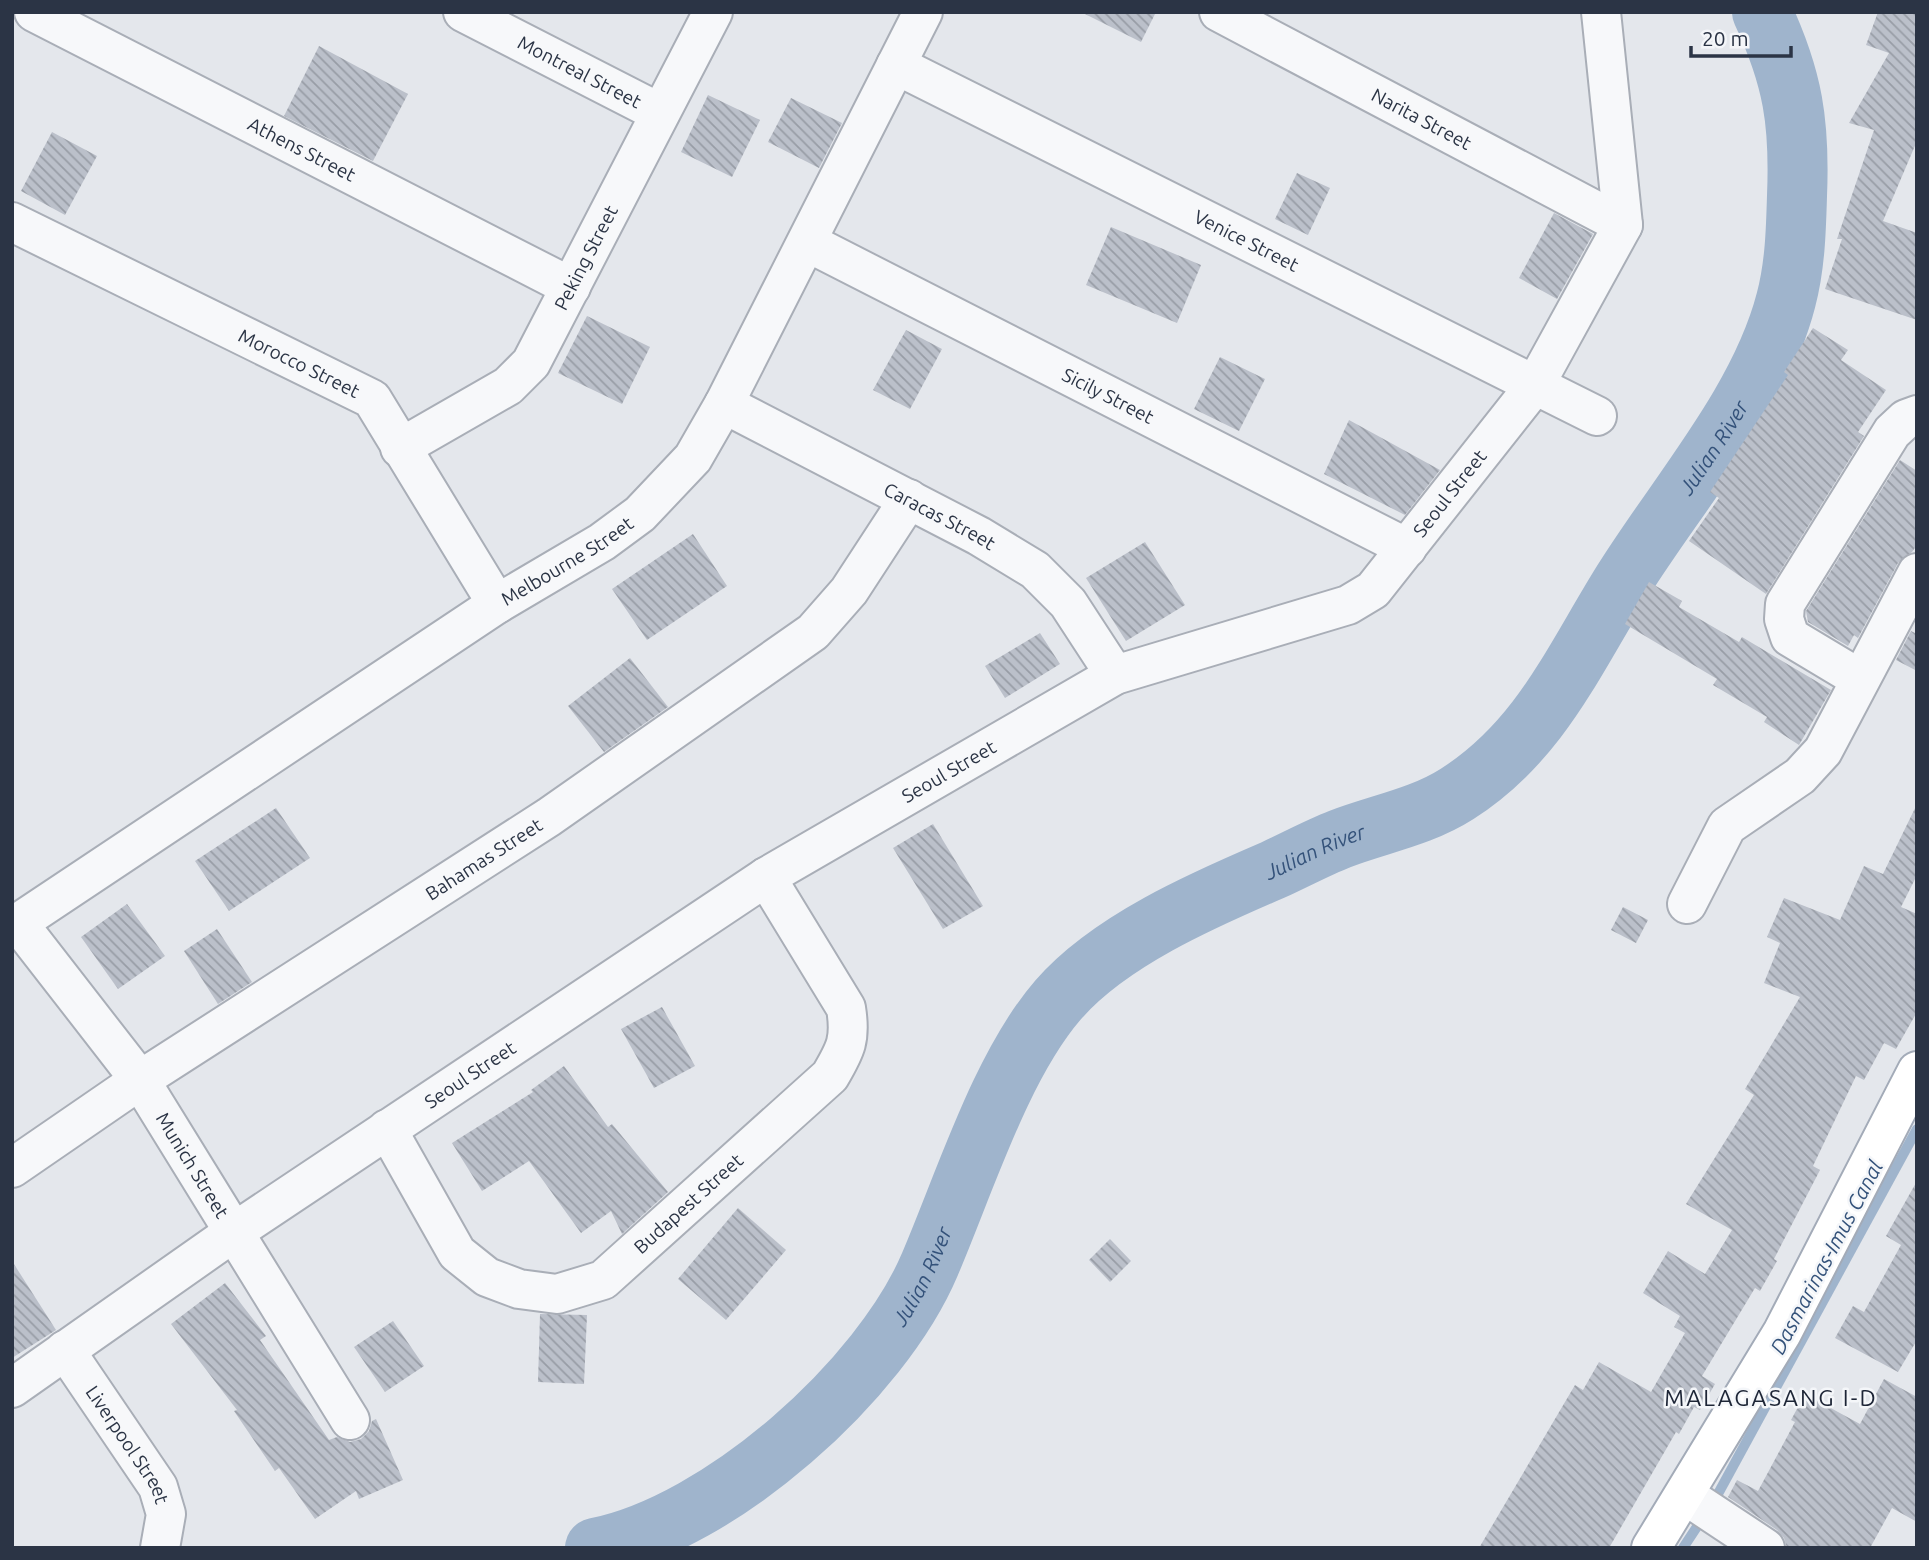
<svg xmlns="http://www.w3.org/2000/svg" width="1929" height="1560" font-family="Ubuntu,sans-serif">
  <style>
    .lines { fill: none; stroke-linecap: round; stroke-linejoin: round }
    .stream { stroke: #9fb4cc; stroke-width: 10 }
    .river { stroke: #9fb4cc; stroke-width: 60 }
    .building { fill: url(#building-back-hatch) }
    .minor-casing { stroke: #a9aeb7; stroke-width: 42 }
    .major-casing { stroke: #a3abb8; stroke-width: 42 }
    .minor { stroke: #f7f8fa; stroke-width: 38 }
    .major { stroke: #fff; stroke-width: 38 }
    .labels { text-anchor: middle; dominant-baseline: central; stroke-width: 5; stroke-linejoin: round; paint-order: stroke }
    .street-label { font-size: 19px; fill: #2b3445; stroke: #f4f6f9 }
    .water-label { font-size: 21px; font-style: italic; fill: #34527a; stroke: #f4f6f9 }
    .quarter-label { font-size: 23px; letter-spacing: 2px; fill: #1d2536; stroke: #f4f6f9 }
  </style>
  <defs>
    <pattern id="building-back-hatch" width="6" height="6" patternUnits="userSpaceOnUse" patternTransform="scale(1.75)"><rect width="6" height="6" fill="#bbc0ca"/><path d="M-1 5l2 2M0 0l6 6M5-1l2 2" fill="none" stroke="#989da6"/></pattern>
  </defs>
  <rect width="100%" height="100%" fill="#e4e7ec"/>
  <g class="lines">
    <!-- stream -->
    <g class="stream">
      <polyline points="1713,1503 1917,1129"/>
      <polyline points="1683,1548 1704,1516"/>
    </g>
    <!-- river -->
    <path class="river" id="s1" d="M595,1548C721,1523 881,1380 930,1264C965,1182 1001,1066 1058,1000C1109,941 1203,900 1273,870C1295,860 1317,848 1340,839C1379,824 1421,817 1457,794C1540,741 1573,661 1623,581C1678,493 1760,401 1786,300C1795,266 1796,231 1797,196C1800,123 1793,78 1762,12"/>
  </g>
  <!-- building -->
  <g class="building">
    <polygon points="1081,12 1156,12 1141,42"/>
    <polygon points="1878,12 1917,12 1917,141 1883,221 1917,233 1917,320 1825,289 1842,239 1837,239 1874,130 1849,123 1889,53 1866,45"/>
    <polygon points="319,46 408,94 373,161 284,116"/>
    <polygon points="708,95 760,120 732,177 681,152"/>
    <polygon points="791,98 842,123 819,168 768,142"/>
    <polygon points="52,132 97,156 65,215 21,191"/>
    <polygon points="1297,173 1330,188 1308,235 1275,219"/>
    <polygon points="1554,213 1593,234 1557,299 1519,278"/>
    <polygon points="1111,227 1201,265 1177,323 1086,285"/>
    <polygon points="587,316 650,347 622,404 558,373"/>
    <polygon points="1813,328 1848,350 1841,360 1886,390 1858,432 1864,436 1766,594 1689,541 1719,498 1710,492 1788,375 1784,372"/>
    <polygon points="906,330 942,349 910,409 873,390"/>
    <polygon points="1220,357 1265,379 1239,431 1194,409"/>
    <polygon points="1349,420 1440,470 1405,515 1324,474"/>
    <polygon points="1900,460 1917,471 1917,545 1912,552 1898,563 1858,638 1854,635 1848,646 1808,622 1806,611"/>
    <polygon points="693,534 727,586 647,640 612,589"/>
    <polygon points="1145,542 1185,605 1126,641 1086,578"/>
    <polygon points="1649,582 1682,601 1679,607 1739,642 1742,637 1831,690 1799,745 1764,722 1767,717 1713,685 1717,679 1625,624"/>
    <polygon points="1911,631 1917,634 1917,671 1896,660"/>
    <polygon points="1040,633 1060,664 1005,698 985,666"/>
    <polygon points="630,658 668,707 604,752 568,706"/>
    <polygon points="1917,804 1917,875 1901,907 1917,914 1917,1012 1896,1049 1884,1043 1864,1080 1856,1076 1813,1166 1820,1170 1774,1259 1777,1261 1760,1291 1755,1288 1702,1376 1715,1384 1700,1410 1694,1407 1679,1434 1676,1432 1609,1548 1479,1548 1575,1385 1583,1390 1599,1362 1651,1392 1685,1333 1674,1327 1680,1316 1643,1293 1668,1251 1705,1274 1732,1230 1686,1204 1754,1095 1745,1089 1800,997 1764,983 1780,943 1767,937 1784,898 1840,920 1864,866 1883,874"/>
    <polygon points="276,808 310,858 229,911 195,861"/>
    <polygon points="933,824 983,906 943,929 893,848"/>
    <polygon points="127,904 165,956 118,989 81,937"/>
    <polygon points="1623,907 1648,920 1636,943 1611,930"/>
    <polygon points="217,929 252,982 218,1004 184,951"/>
    <polygon points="662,1007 695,1066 654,1088 621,1029"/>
    <polygon points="564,1066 608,1127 612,1124 668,1192 622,1234 611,1211 581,1233 529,1161 482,1191 452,1143 533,1092 531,1090"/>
    <polygon points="1917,1181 1917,1340 1898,1372 1835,1338 1853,1306 1864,1312 1901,1245 1886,1236"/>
    <polygon points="738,1208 786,1250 726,1320 678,1279"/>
    <polygon points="1110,1239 1131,1261 1110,1282 1089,1260"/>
    <polygon points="12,1261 56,1330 12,1358"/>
    <polygon points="225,1283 266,1336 260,1340 329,1440 337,1437 350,1442 361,1439 369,1431 372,1421 376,1419 403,1480 359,1499 356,1491 315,1519 279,1468 275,1471 234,1411 237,1410 171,1324"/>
    <polygon points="540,1314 587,1315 584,1384 538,1382"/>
    <polygon points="393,1321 424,1366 385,1392 354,1347"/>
    <polygon points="1884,1379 1917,1397 1917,1522 1892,1508 1870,1548 1787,1548 1784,1538 1777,1530 1728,1497 1737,1480 1758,1491 1795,1422 1791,1420 1805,1394 1860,1424"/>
  </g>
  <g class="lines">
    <defs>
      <g id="minor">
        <path id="s2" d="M34,12L571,287"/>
        <path id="s3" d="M463,12L660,113"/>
        <path id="s4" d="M1219,12L1623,225"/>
        <path id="s5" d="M896,65L1597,416"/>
        <path id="s6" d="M12,222L372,399L497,604"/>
        <path id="s7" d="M807,242L1407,548"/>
        <path id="s8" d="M724,404L979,536L1035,570L1068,603L1115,675"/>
        <path id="s9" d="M400,448L508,386L531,363L713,12"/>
        <polyline points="1860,679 1790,637 1784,619 1785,604 1892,432 1906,419 1917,415"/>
        <polyline points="1687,904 1727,826 1800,776 1823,751 1917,573"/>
        <path id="s10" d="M18,923L140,1080L350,1420"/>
        <path id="s11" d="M12,927L497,604L602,542L640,514L693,458L724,404L923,12"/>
        <path id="s12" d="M387,1129L457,1253L487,1277L519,1289L557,1294L603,1280L830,1076C846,1049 851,1039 846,1008L766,877"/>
        <path id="s13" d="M12,1168L140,1080L549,817L813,632L849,591L909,499"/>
        <path id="s14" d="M65,1350L158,1487L166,1514L160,1548"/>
        <path id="s15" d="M12,1388L234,1232L766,877L1115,675L1348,605L1373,590L1535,385L1623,225L1601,12"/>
        <polyline points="1685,1495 1765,1548"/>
      </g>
      <polyline id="major" points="1651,1548 1782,1333 1917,1071"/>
    </defs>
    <!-- minor casing -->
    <use href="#minor" class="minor-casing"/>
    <!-- major casing -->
    <use href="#major" class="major-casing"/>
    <!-- minor -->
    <use href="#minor" class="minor"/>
    <!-- major -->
    <use href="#major" class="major"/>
  </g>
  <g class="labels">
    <!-- street labels -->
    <g class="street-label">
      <text stroke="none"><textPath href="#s3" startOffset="131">Montreal Street</textPath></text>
      <text stroke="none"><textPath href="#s4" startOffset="229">Narita Street</textPath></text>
      <text stroke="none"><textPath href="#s2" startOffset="301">Athens Street</textPath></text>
      <text stroke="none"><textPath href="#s5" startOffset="392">Venice Street</textPath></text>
      <text stroke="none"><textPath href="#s9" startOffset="276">Peking Street</textPath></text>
      <text stroke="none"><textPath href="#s6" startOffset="320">Morocco Street</textPath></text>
      <text stroke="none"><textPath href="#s7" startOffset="338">Sicily Street</textPath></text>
      <text stroke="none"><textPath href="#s15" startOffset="1710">Seoul Street</textPath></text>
      <text stroke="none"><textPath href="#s8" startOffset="243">Caracas Street</textPath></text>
      <text stroke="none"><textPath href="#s11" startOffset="665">Melbourne Street</textPath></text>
      <text stroke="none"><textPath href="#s15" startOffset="1122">Seoul Street</textPath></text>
      <text stroke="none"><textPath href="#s13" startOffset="564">Bahamas Street</textPath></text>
      <text stroke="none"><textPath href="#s15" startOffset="555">Seoul Street</textPath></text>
      <text stroke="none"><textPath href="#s10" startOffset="299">Munich Street</textPath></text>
      <text stroke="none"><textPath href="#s12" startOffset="416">Budapest Street</textPath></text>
      <text stroke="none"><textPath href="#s14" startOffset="114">Liverpool Street</textPath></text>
    </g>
    <!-- water labels -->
    <g class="water-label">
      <text stroke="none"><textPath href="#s1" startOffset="1634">Julian River</textPath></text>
      <text stroke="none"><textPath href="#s1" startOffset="1046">Julian River</textPath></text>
      <text transform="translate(1826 1257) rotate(-62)">Dasmarinas-Imus Canal</text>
      <text stroke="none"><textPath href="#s1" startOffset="438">Julian River</textPath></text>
    </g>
    <!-- quarter labels -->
    <g class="quarter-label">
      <text x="1771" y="1397">MALAGASANG I-D</text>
    </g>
  </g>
  <!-- border -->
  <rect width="1929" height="1560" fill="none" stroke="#2b3445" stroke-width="28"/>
  <!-- scale -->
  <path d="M1691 46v10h100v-10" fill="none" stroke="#2b3445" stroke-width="3.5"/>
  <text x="1702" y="46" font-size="21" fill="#2b3445" stroke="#f4f6f9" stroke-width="5" paint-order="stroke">20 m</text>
</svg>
